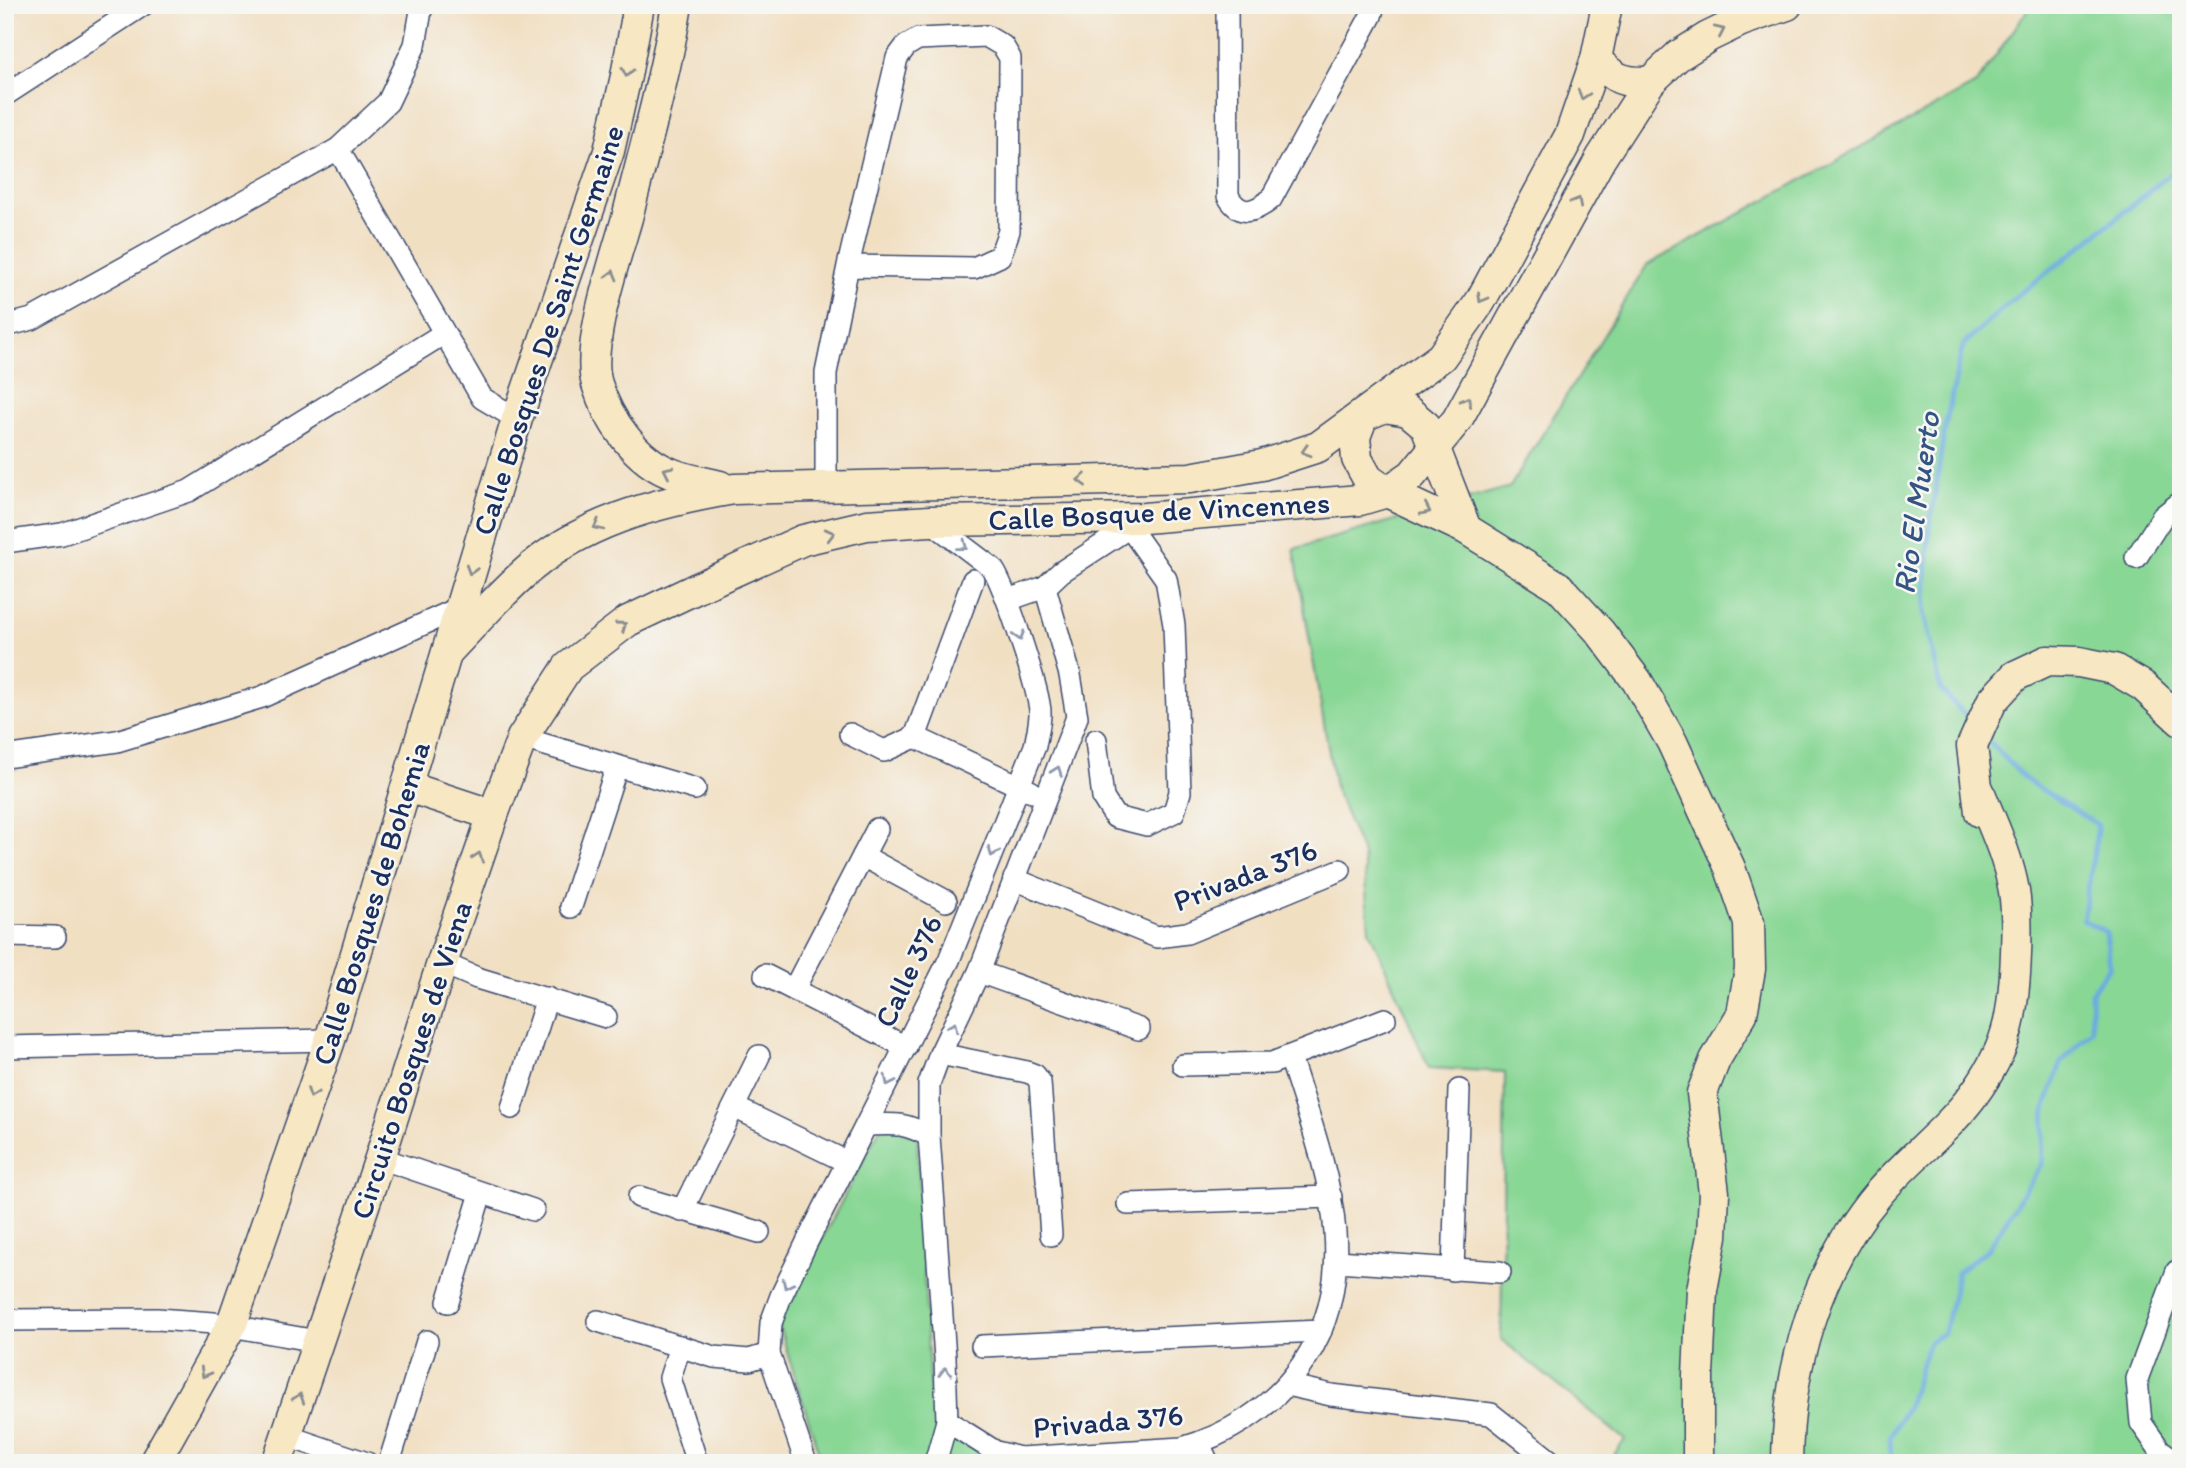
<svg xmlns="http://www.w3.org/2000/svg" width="2186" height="1468" font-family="Itim,sans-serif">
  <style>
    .green { fill: #89d795; stroke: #52837a; stroke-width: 2 }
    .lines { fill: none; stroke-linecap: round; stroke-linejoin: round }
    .stream { stroke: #6bacdf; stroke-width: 5 }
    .street-casing { stroke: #3b496d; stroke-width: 24 }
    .secondary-casing { stroke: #3b496d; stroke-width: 33 }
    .street { stroke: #fff; stroke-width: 21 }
    .secondary { stroke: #f7e8c3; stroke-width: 30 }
    .oneway { stroke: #898c90 }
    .oneway2 { stroke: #8d97ae }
    .labels { text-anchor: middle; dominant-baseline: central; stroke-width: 5; stroke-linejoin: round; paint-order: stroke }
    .street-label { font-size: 30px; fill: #1b2f5e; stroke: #f6f6f2 }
    .water-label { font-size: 32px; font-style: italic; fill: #335485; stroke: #f6f6f2 }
  </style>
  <rect width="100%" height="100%" fill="#f6f6f2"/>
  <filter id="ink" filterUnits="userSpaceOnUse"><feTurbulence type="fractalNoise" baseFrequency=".0143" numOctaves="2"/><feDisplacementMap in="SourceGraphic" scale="14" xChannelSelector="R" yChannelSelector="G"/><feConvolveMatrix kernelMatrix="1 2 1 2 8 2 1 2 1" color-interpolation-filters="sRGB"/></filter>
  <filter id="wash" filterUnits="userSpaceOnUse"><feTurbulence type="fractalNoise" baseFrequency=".00686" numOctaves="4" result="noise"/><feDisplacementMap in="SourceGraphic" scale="28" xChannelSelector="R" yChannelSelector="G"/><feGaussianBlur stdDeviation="1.57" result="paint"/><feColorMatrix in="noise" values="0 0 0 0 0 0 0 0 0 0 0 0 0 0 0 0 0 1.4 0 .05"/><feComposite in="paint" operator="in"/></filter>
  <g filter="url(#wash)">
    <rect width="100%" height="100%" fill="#f1dfc2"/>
    <!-- green -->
    <g class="green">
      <polygon points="2031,5 2181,5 2181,1463 1607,1463 1625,1440 1501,1339 1505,1072 1429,1068 1369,930 1363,855 1335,788 1294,549 1510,487 1647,265 1976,84"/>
      <polygon points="882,1124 917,1136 930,1391 987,1463 822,1463 778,1323"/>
    </g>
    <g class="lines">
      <!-- stream -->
      <g class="stream">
        <polyline points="1971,721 1941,690 1924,614 1929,531 1945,427 1963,345 2014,298 2092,238 2181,165"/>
        <polyline points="1891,1463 1890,1437 1909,1403 1929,1342 1944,1333 1958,1272 1989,1248 2042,1163 2045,1109 2061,1063 2092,1030 2091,993 2110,966 2106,932 2083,920 2098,825 2025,779 1987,739"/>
      </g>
    </g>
  </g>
  <g filter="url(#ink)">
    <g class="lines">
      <defs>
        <g id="street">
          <path d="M1227,5L1228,196C1240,217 1254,213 1271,199L1371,16L1374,5"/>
          <polyline points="5,95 143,5"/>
          <polyline points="338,149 482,398 517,419"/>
          <polyline points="5,326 32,319 338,149 388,102 415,45 422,5"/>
          <polyline points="826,485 826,373 848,266 897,58 906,46 918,39 986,36 1003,46 1010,58 1009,231 1000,256 974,268 848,266"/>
          <polyline points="5,542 62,534 189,491 443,334"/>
          <polyline points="2136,558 2163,516 2181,502"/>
          <polyline points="1008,600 1045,587 1061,572 1139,521"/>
          <polyline points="850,734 884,751 915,737 973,580"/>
          <polyline points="915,737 1032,792"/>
          <polyline points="522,738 695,789"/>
          <polyline points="1096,740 1103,798 1115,817 1147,825 1174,812 1180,792 1174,625 1166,579 1130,528"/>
          <polyline points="5,757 117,741 262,697 459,608"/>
          <polyline points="863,856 946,901"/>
          <polyline points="1014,879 1157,937 1187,933 1340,870"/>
          <polyline points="571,907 617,766"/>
          <polyline points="5,936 55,937"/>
          <polyline points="442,963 477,978 606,1017"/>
          <polyline points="979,972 1139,1029"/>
          <polyline points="765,975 906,1047"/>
          <polyline points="794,989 877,829"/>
          <polyline points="5,1047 330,1040"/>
          <polyline points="940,1054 1027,1072 1035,1075 1040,1082 1051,1235"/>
          <polyline points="1183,1065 1272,1063 1385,1019"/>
          <polyline points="734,1107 847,1162"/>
          <polyline points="512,1108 547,998"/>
          <path d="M867,1125C895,1124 903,1122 929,1136"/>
          <polyline points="380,1158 533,1210"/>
          <polyline points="639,1197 759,1232"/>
          <polyline points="1128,1204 1331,1197"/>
          <polyline points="682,1211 759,1056"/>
          <polyline points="1337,1261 1500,1272"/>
          <polyline points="1453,1270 1459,1090"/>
          <polyline points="2177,1271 2137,1379 2141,1423 2160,1450 2178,1463"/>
          <polyline points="448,1302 481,1193"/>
          <polyline points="5,1320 157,1319 214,1323 317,1341"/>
          <polyline points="598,1321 714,1357 749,1360 769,1354"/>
          <polyline points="680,1346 670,1378 697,1463"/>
          <polyline points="982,1346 1321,1331"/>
          <polyline points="1287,1385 1331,1395 1491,1414 1553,1463"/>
          <polyline points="947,1421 996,1452 1020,1458"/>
          <polyline points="287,1436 367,1463"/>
          <polyline points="1199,1443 1208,1463"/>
          <polyline points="389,1463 427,1341"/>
          <path d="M806,1463L769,1354L771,1323L781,1296L806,1244L949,960L1035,746C1037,735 1040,724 1040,713C1041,696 1003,579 992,568L930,521"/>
          <polyline points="935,1463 947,1421 945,1358 929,1136 929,1084 940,1054 979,972 1077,717 1070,675 1045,587"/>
          <path d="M1005,1463L1020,1458L1182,1448C1227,1435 1268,1410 1296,1373C1371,1276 1323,1161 1290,1057"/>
        </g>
        <g id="secondary">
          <path d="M677,5C665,77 645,147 627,218C616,257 585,346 597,384C608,420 636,461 673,474C688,480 705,482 720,486"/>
          <path d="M1596,59C1614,79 1623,83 1650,82"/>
          <polyline points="1466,529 1426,426 1408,411 1385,407 1363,416 1355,437 1357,459 1368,479 1387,492 1466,529 1559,587 1600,632 1637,681 1672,742 1730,868 1749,923 1750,969 1742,1014 1715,1060 1702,1093 1714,1193 1712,1236 1702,1290 1698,1375 1698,1463"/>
          <path d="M449,650C472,626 495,600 520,577C579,522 657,502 734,489L1190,478L1262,465L1318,447L1441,357L1480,302L1570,135L1596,59L1607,5"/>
          <polyline points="408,787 493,815"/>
          <polyline points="1980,812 1972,746 1992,701 2015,676 2047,661 2079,662 2114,669 2143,686 2181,721"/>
          <polyline points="154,1463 231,1326 330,1040 517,419 609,151 626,76 639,5"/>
          <polyline points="277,1463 380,1158 442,963 493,815 522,738 568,667 628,621 706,584 803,540 867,525 930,521 1144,518 1360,500 1387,492 1412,475 1457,420 1601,158 1650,82 1678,56 1708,37 1741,21 1787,5"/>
          <path d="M1787,1463C1788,1367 1816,1267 1879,1193C1909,1158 1947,1131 1974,1094C1987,1076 2000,1054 2006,1033C2016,1002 2019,923 2014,891C2008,856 1992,823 1979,791"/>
        </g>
      </defs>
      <!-- street casing -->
      <use href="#street" class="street-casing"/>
      <!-- secondary casing -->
      <use href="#secondary" class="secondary-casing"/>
      <!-- street -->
      <use href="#street" class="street"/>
      <!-- secondary -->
      <use href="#secondary" class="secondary"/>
    </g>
    <!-- one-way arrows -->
    <defs><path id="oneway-chevron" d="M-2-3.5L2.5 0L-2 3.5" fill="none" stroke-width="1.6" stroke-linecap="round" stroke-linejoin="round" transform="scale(1.75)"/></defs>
    <g class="oneway">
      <use href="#oneway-chevron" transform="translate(1720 31) rotate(-25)"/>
      <use href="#oneway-chevron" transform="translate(627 72) rotate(101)"/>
      <use href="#oneway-chevron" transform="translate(1583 95) rotate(109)"/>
      <use href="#oneway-chevron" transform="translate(1577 202) rotate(-61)"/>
      <use href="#oneway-chevron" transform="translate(612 275) rotate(-75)"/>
      <use href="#oneway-chevron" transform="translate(1482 298) rotate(120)"/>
      <use href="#oneway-chevron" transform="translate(1467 401) rotate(-61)"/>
      <use href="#oneway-chevron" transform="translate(1306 451) rotate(163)"/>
      <use href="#oneway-chevron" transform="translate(668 471) rotate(-155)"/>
      <use href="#oneway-chevron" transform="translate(1082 480) rotate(179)"/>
      <use href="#oneway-chevron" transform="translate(1426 510) rotate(25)"/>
      <use href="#oneway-chevron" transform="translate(598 526) rotate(153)"/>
      <use href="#oneway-chevron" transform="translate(830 534) rotate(-14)"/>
      <use href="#oneway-chevron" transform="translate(471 570) rotate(107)"/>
      <use href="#oneway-chevron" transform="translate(622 626) rotate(-35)"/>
      <use href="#oneway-chevron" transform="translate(478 857) rotate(-71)"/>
      <use href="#oneway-chevron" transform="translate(312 1093) rotate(109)"/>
      <use href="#oneway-chevron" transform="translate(205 1373) rotate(119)"/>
      <use href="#oneway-chevron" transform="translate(299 1398) rotate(-72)"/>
    </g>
    <g class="oneway2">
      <use href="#oneway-chevron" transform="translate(963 546) rotate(38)"/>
      <use href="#oneway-chevron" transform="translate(1019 636) rotate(73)"/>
      <use href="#oneway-chevron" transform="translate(1057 771) rotate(-70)"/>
      <use href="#oneway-chevron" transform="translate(993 852) rotate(112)"/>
      <use href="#oneway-chevron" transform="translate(953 1027) rotate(-64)"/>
      <use href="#oneway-chevron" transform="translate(889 1081) rotate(116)"/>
      <use href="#oneway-chevron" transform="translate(787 1284) rotate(116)"/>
      <use href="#oneway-chevron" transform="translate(945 1372) rotate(-91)"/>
    </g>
  </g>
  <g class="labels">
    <!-- street labels -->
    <g class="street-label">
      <text transform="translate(548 330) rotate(-72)">Calle Bosques De Saint Germaine</text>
      <text transform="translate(1159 511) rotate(-3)">Calle Bosque de Vincennes</text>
      <text transform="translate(1245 875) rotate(-21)">Privada 376</text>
      <text transform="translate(371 903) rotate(-73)">Calle Bosques de Bohemia</text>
      <text transform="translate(908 971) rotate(-65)">Calle 376</text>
      <text transform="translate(411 1060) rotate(-72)">Circuito Bosques de Viena</text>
      <text transform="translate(1108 1421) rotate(-5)">Privada 376</text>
    </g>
    <!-- water labels -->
    <g class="water-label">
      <text transform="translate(1916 503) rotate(-82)">Rio El Muerto</text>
    </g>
  </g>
  <!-- margin -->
  <rect width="2186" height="1468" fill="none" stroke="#f6f6f2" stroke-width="28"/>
</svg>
